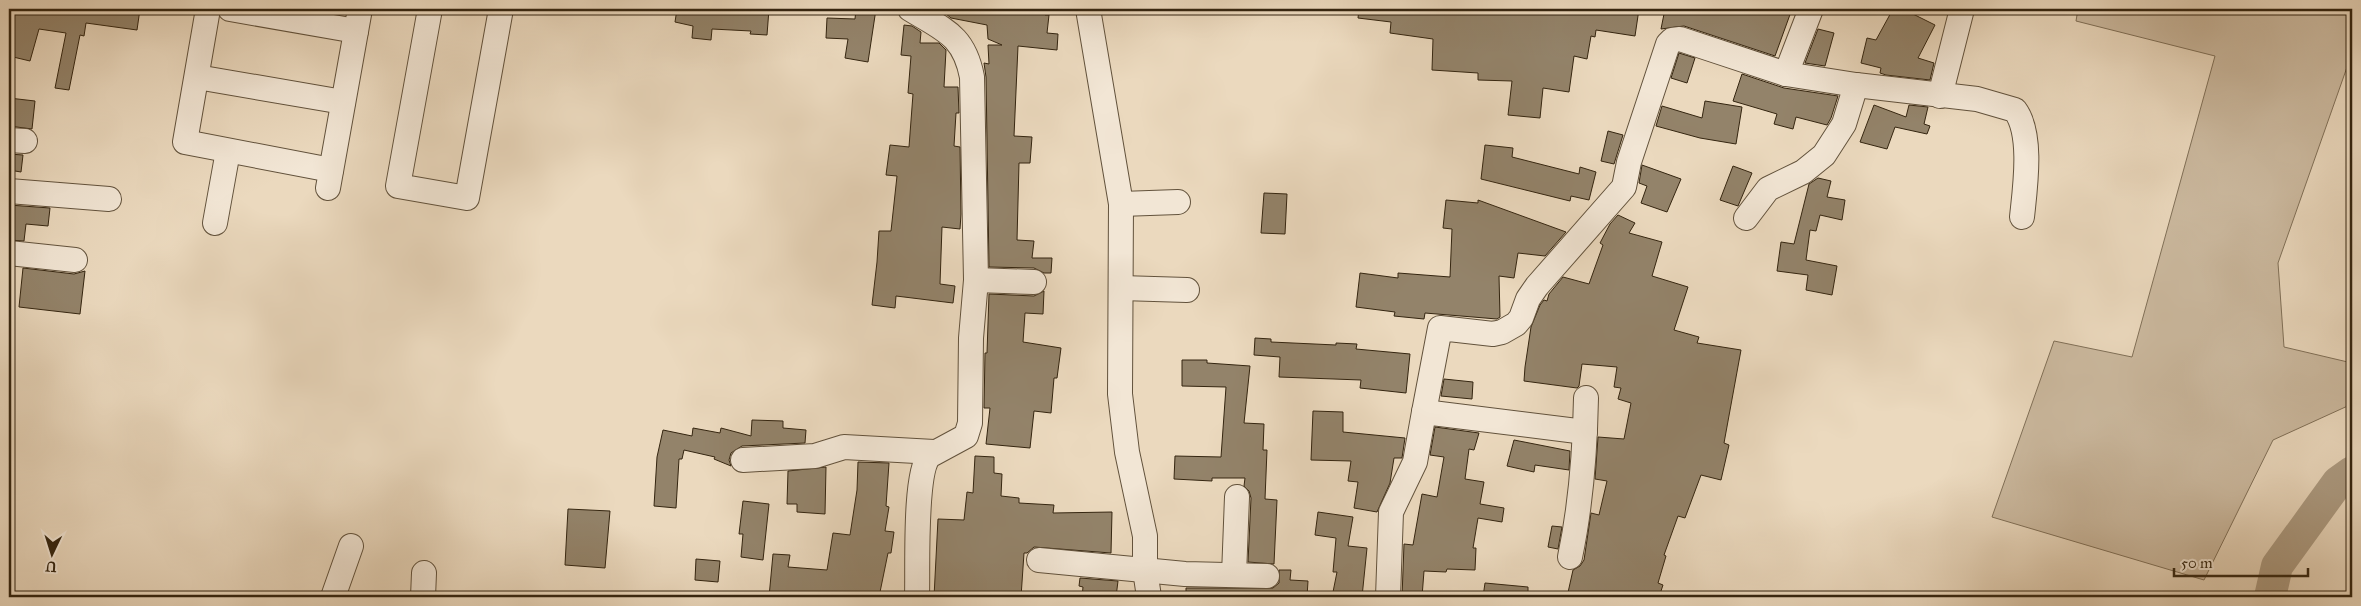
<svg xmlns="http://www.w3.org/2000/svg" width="2361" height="606" font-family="'IM FELL Great Primer',serif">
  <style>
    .green { fill: #ccbaa0; stroke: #807058 }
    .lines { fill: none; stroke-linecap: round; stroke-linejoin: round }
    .river { stroke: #ad9c83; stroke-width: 32 }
    .building { fill: #93836a; stroke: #342510 }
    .minor-casing { stroke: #62523c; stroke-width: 26 }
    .minor { stroke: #f2e6d5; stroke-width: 24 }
  </style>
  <rect width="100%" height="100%" fill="#ebd9be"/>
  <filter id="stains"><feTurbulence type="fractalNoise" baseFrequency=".004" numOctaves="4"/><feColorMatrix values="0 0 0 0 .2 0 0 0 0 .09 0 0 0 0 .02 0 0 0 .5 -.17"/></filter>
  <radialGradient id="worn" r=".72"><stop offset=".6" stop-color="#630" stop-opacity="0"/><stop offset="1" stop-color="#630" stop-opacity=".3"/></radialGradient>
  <!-- green -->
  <polygon class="green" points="2078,9 2350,9 2352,53 2278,263 2284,347 2352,363 2352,404 2273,440 2204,580 1992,517 2054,341 2132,357 2215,56 2076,21"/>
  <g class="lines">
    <!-- river -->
    <polyline class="river" points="2270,597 2277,566 2338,482 2352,472"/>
  </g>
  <!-- building -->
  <g class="building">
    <polygon points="9,9 140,9 137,30 86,23 84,36 80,35 69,90 55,88 66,33 39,29 30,61 9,56"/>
    <polygon points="677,9 769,9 767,35 750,34 751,31 712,29 711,40 692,38 693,26 675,22"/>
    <polygon points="856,9 876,9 868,62 845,58 848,39 826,38 827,18 855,19"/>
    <polygon points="940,9 1046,9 1045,15 1049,15 1047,33 1058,34 1057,50 1018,46 1014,136 1032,137 1030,163 1019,163 1017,240 1034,241 1032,258 1052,258 1051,273 1044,273 1034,268 989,267 986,77 984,63 989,64 988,45 1002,45 988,39 987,25 951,18"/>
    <polygon points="1359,9 1547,9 1571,12 1572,9 1639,9 1635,36 1596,30 1595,37 1591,36 1587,59 1574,56 1569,92 1543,88 1540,118 1508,115 1512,81 1478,80 1478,73 1432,70 1433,39 1390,33 1391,22 1358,18"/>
    <polygon points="1665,9 1792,9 1775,56 1684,26 1661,29"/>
    <polygon points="1893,9 1903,9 1935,25 1918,58 1934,63 1930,80 1886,75 1880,73 1881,68 1861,63 1867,38 1876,40"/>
    <polygon points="904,25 912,26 921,32 920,43 939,43 946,50 944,87 958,87 959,113 956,113 954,146 960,147 961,214 960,229 942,227 940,284 955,286 953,303 896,296 895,308 872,305 877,262 879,231 891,231 897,176 886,175 890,145 909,147 913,94 908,93 911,56 901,55"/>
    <polygon points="1818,29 1834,33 1825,66 1805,63"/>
    <polygon points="1679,53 1695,58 1687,83 1671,78"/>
    <polygon points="1742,74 1784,88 1838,96 1831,118 1827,125 1796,117 1793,129 1774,124 1777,114 1733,101"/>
    <polygon points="9,98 35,101 32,129 9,126"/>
    <polygon points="1705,101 1742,107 1736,144 1700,138 1656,126 1662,106 1702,118"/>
    <polygon points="1874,105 1906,117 1909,105 1928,107 1924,124 1930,126 1927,134 1895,127 1887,149 1860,142"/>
    <polygon points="1608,131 1623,135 1614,164 1601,161"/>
    <polygon points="1485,145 1513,148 1512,157 1579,174 1580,167 1596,172 1589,200 1571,196 1570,201 1481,179"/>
    <polygon points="9,154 23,155 21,172 9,170"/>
    <polygon points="1642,165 1681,179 1667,212 1641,203 1647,186 1639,183"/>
    <polygon points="1733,166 1752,173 1738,206 1720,200"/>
    <polygon points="1818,178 1831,181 1827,197 1845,200 1842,220 1820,215 1816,231 1810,230 1806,260 1837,266 1832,295 1806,290 1808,275 1777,271 1781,242 1794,244 1809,184"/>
    <polygon points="1264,193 1287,194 1285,234 1261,233"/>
    <polygon points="1446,200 1478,203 1478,200 1566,232 1545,256 1518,253 1514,278 1499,276 1500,317 1497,319 1425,313 1424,319 1394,316 1395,312 1356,307 1360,273 1398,278 1398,273 1450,277 1452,229 1443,228"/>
    <polygon points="9,205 50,208 48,226 26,224 24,241 9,240"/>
    <polygon points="1618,215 1635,223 1629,233 1662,242 1652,276 1688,287 1674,330 1699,337 1697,343 1741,350 1724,443 1729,445 1721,480 1701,475 1685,518 1678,516 1664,555 1666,556 1658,583 1663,585 1659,597 1567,597 1573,570 1580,566 1584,560 1591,513 1599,515 1607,481 1595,479 1598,437 1624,439 1631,403 1618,399 1621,388 1614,387 1617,367 1582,364 1579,386 1577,388 1524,381 1525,367 1531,327 1540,305 1544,300 1547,301 1549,294 1563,277 1589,284 1603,245 1600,243 1610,224"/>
    <polygon points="23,268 74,274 85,271 80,314 19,307"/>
    <polygon points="1044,291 1043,314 1025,313 1023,342 1061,348 1057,378 1054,378 1051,413 1034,411 1030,448 986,444 990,408 984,408 985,353 987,353 989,294 1034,296"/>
    <polygon points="1255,338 1271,339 1271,342 1336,345 1336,343 1357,344 1356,349 1410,354 1406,393 1360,388 1361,380 1279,377 1280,357 1254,355"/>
    <polygon points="1182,360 1207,360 1207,363 1250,366 1244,423 1264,424 1263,450 1267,450 1265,499 1277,500 1274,564 1248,562 1251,498 1249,491 1244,486 1245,478 1212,478 1212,481 1174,479 1175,456 1221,457 1226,387 1182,386"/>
    <polygon points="1444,379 1473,382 1472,399 1441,396"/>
    <polygon points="1313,411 1343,412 1343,432 1405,438 1402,458 1394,458 1390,483 1377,512 1354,508 1358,482 1348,481 1351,461 1311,460"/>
    <polygon points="752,420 783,421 783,428 806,430 805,443 742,446 731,453 729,460 731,466 714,459 715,457 684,450 682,459 679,459 676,508 654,506 657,457 663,430 692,436 693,428 720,433 721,428 751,436"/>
    <polygon points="1435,427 1479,433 1474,450 1469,449 1465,479 1484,482 1480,504 1504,508 1502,522 1478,518 1473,548 1476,548 1475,570 1447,569 1446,572 1424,571 1422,597 1402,597 1404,544 1413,545 1422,494 1437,497 1444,457 1430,455"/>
    <polygon points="1514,440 1570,451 1569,470 1535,465 1534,472 1507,466"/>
    <polygon points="975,456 994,457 994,473 1002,474 1001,496 1019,498 1019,503 1054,505 1053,513 1112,512 1111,553 1034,547 1027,553 1024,553 1021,597 934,597 938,519 964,520 967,492 973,493"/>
    <polygon points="858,462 889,463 886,506 889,507 885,531 894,532 891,553 888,553 879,597 848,593 847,597 769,597 773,554 790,555 788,567 827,570 833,533 850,535 857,490"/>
    <polygon points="826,467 825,514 797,512 797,504 787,504 788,471"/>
    <polygon points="743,501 769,504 763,560 741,557 743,534 739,534"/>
    <polygon points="568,509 610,511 605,568 565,565"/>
    <polygon points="1318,512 1353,517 1348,546 1367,548 1362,597 1332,597 1337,572 1333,572 1336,538 1315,535"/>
    <polygon points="1552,526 1562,527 1558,549 1548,547"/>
    <polygon points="696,559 720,561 718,582 695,580"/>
    <polygon points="1279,570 1291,570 1290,580 1308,581 1307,597 1186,597 1186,588 1273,588 1279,583"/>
    <polygon points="1080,578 1118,581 1116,597 1082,597 1083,587 1079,586"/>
    <polygon points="1485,583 1528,587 1528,597 1483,597"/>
  </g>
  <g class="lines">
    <defs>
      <g id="minor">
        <polyline points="208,9 185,142 331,170"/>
        <polyline points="230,9 356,31"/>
        <polyline points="430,9 398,186 467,198 501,9"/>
        <path d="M910,9C944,30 964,35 972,77L976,280L971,338L970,423L966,436L929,456C914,475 918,569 917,597"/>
        <polyline points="1088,9 1121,204 1120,394 1127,452 1145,536 1145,570 1149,597"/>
        <polyline points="1786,74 1811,9"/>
        <polyline points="197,77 343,102"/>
        <polyline points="1940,96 1962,9"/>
        <polyline points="9,140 25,141"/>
        <polyline points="328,188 360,9"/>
        <polyline points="9,191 109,199"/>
        <polyline points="1121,204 1178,202"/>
        <polyline points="1746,218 1768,189 1803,172 1824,155 1844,124 1856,85"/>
        <polyline points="215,223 228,151"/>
        <polyline points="9,253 75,260"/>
        <polyline points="976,280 1034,282"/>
        <polyline points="1121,288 1187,290"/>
        <path d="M1424,412L1440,328L1493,334L1502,332L1516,324L1521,318L1528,299L1537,286L1624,187L1629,162L1668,44L1672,40L1680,39L1786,74L1856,85L1977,99L2015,110C2033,134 2025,188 2022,217"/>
        <polyline points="743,460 815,456 844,447 934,452"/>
        <path d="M1570,557C1581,505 1585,451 1586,398"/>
        <polyline points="1039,560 1185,574 1267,576"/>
        <polyline points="1234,575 1237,497"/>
        <polyline points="333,597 351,546"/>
        <polyline points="423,597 424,573"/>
        <polyline points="1388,597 1391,512 1415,462 1424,412 1585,432"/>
      </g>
    </defs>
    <!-- minor casing -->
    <use href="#minor" class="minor-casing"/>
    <!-- minor -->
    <use href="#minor" class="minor"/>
  </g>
  <!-- margin -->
  <rect width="2361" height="606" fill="none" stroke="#ebd9be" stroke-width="30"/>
  <rect x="10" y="10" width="2341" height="586" fill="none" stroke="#342510" stroke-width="2.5"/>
  <rect x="15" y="15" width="2331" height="576" fill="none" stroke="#342510"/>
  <!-- north arrow -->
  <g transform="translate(52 554) rotate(184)" stroke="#f2e6d5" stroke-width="4" paint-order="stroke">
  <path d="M0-4L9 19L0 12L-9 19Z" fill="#342510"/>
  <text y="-8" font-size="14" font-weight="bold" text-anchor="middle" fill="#342510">U</text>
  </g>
  <!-- scale -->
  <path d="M2174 568v8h134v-8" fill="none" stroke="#342510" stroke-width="2.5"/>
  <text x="2181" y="568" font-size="15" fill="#342510" stroke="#f2e6d5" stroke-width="4" paint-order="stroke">50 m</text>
  <rect width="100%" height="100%" filter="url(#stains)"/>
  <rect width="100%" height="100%" fill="url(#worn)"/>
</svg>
